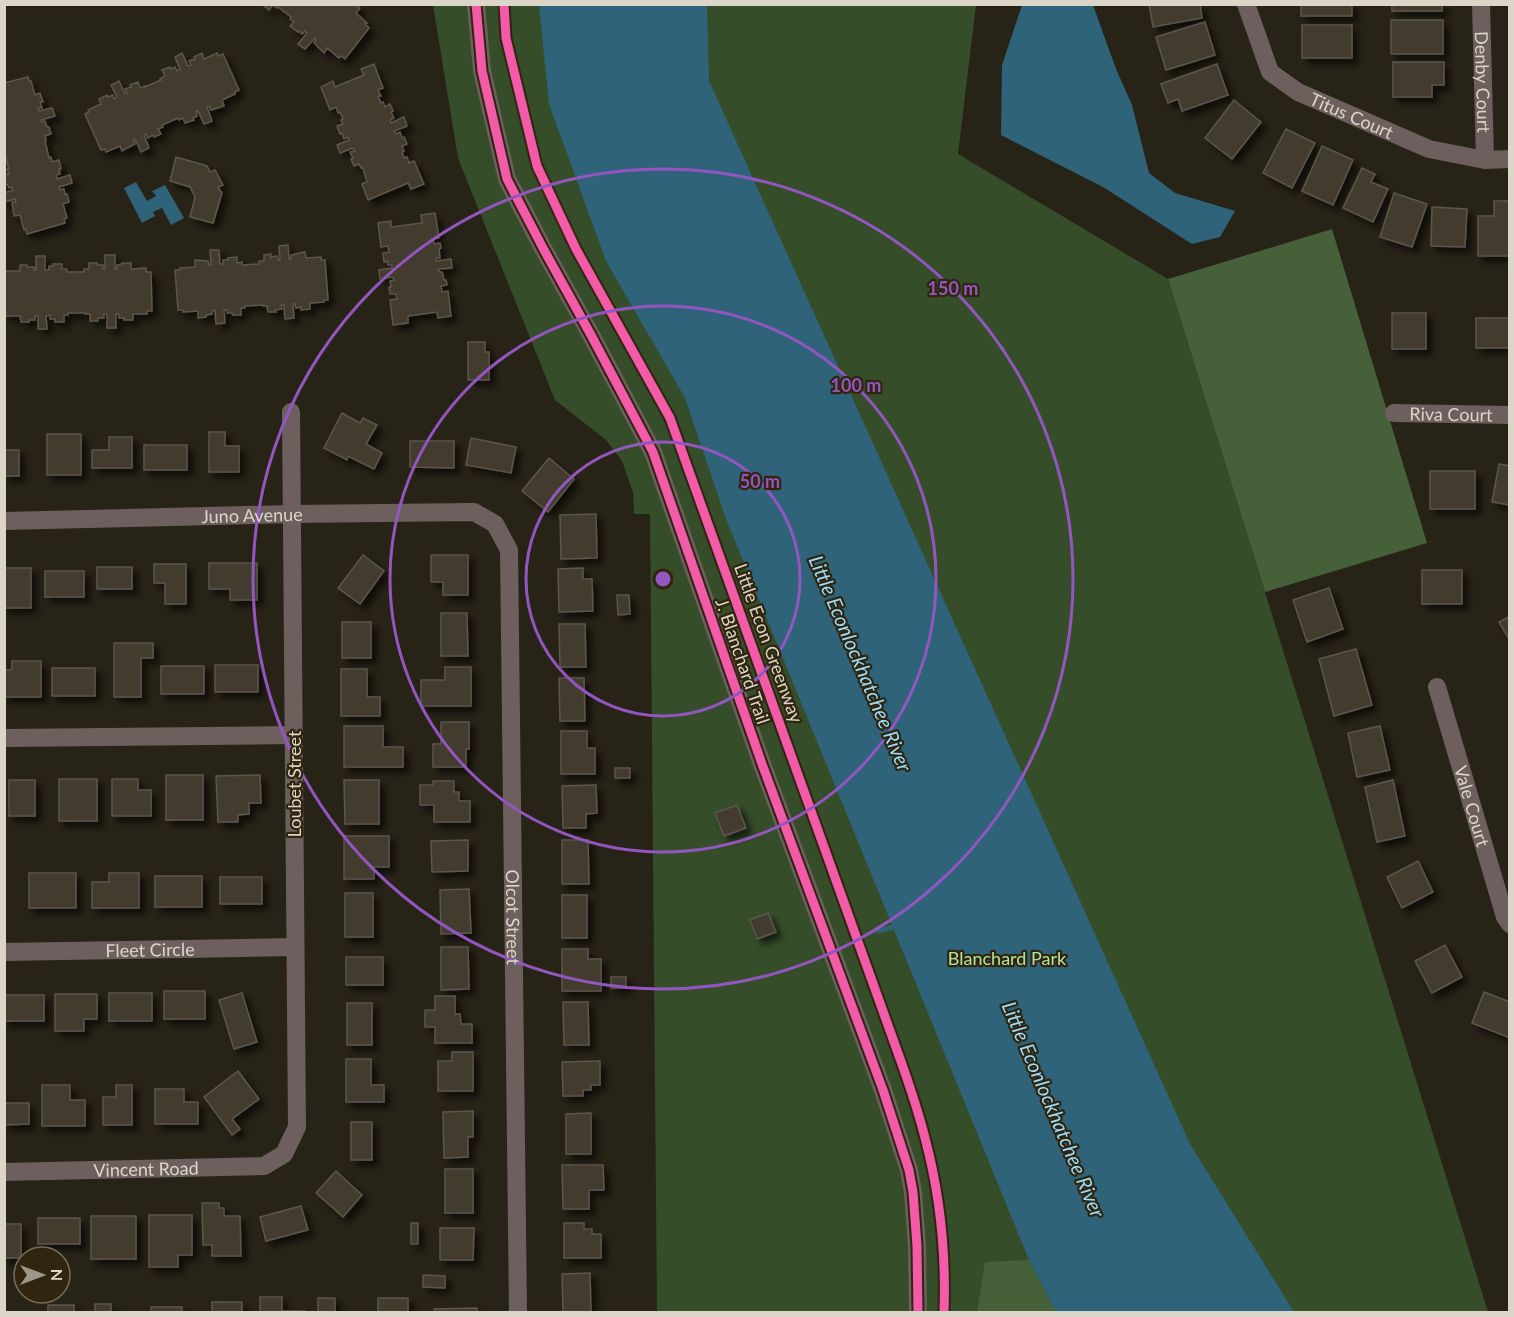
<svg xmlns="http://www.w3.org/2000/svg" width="1514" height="1317" font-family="Lato,sans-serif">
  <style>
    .green { fill: #354d29 }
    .forest { fill: #46603a }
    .water { fill: #2f6379 }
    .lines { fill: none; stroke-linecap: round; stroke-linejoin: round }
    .stream { stroke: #2f6379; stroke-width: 5 }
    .building { fill: #433b2d; stroke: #5c564c; stroke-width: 1.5; filter: url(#shadow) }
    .street { stroke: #6c5f5e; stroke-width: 18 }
    .cycleway-casing { stroke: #30260f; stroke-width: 13 }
    .cycleway { stroke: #f35aa7; stroke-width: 9 }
    .ring { fill: none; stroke: #9356c1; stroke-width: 3 }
    .labels { text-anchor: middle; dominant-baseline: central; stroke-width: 4.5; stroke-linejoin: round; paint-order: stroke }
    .street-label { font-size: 18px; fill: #dcd6c8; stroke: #30260f }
    .park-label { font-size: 18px; fill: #b2e2a0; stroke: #30260f }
    .water-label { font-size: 20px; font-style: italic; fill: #9addfe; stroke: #30260f }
    .centre { fill: #9356c1; stroke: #30260f; stroke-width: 3 }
    .ring-label { font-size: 18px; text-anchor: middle; font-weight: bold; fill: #9356c1; stroke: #30260f; stroke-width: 4.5; stroke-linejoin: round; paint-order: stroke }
  </style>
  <defs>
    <filter id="shadow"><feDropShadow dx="5.5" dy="5.5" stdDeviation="3" flood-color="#0009"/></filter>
  </defs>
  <rect width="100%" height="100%" fill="#282317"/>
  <!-- green -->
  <polygon class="green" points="433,5 976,5 958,154 1168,279 1488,1312 657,1312 650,514 634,514 633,492 622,461 606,440 555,400 458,158"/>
  <!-- forest -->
  <g class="forest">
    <polygon points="1332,229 1427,543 1265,592 1168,279"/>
    <polygon points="1029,1260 1056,1312 977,1312 985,1262"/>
  </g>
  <!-- water -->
  <g class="water">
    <polygon points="539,5 707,5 709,81 1190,1144 1294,1312 1056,1312 1029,1260 726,519 685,398 606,261 549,104"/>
    <polygon points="1022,5 1093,5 1116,69 1132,105 1149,173 1175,193 1235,211 1220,237 1192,244 1103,187 1001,135 1002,65"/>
    <polygon points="136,182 147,201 156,196 152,191 165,185 184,218 171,225 162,208 153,212 155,216 142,223 124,188"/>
  </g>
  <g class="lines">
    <!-- stream -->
    <polyline class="stream" points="877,931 898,926"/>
  </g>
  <!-- building -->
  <g class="building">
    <polygon points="351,4 355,4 360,8 356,13 367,23 365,24 369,28 345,59 341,56 339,58 327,48 324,53 314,43 316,40 315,38 305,49 298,44 307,33 305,31 302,34 299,31 298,32 290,26 294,22 290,19 291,17 278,7 277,8 273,5 269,10 263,5"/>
    <polygon points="1149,4 1200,4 1202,18 1153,27"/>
    <rect x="1301" y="4" width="51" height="12"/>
    <rect x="1392" y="4" width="50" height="7"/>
    <rect x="1391" y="20" width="52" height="34"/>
    <polygon points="1205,22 1215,55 1166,70 1156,37"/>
    <rect x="1302" y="25" width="50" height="33"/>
    <polygon points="182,53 188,66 191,65 189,61 195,59 194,57 202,53 204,59 217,53 218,56 223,54 239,90 235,92 235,94 222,100 224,106 211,110 209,106 207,107 212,121 204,124 198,111 196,112 197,116 193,118 194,120 185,123 183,118 179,120 178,118 162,125 163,127 158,129 161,134 154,137 153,135 148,138 146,134 144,135 149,148 141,152 135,139 133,140 135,144 122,151 120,146 106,152 105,149 101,150 85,114 89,112 88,110 101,104 99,99 107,95 108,97 113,95 114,99 117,97 111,85 119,81 125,94 127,93 125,89 131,87 130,85 138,82 140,88 145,86 145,87 161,80 160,79 165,76 162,70 170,67 171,69 175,67 177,71 180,69 175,57"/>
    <polygon points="1393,62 1444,62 1444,85 1432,85 1432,97 1393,97"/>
    <polygon points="374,64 383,88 378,90 381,96 378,96 381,103 383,102 385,107 390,104 393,111 391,112 394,118 390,120 391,123 404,117 407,126 394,131 396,134 400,132 402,138 404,137 407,144 402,146 404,151 402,152 404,158 407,157 409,163 414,161 424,184 411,189 408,183 368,200 362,184 367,182 363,168 361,168 359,164 354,166 351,159 353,158 350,152 355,151 353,148 340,153 337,145 349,140 348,137 344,139 342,133 340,134 337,126 343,124 341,120 343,119 340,112 338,113 336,107 330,110 321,87 333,81 335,87 364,75 361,69"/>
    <polygon points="1217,64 1228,95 1182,111 1178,99 1168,103 1161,84"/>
    <polygon points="28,77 29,81 31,81 35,95 40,93 43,102 40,102 42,108 38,108 39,111 52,108 55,116 41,120 42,122 45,121 47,127 49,127 51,134 45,136 46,141 45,141 49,158 51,157 52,162 59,160 61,169 59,169 60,174 56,175 57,179 70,175 72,183 59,187 60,190 64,189 65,195 67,194 69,202 63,204 67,218 64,219 65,223 27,234 26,229 24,230 20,215 14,216 12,202 16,202 15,199 4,202 4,193 13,190 12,187 9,188 7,184 5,184 4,181 4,175 9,174 7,169 9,169 4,152 4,83"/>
    <polygon points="1234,100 1261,122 1232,159 1205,138"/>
    <polygon points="1286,129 1315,143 1292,188 1263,173"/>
    <polygon points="1322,146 1353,160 1333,205 1302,191"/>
    <polygon points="176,157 207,166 210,172 215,170 223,185 218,187 222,193 213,223 190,217 195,197 190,187 170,181"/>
    <polygon points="1362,168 1375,174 1371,182 1388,189 1373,222 1343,208"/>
    <polygon points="1394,193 1427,204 1412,247 1380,237"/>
    <polygon points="1494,201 1510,201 1510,256 1478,256 1478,216 1494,216"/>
    <polygon points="1432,207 1467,209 1465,247 1431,246"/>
    <polygon points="435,213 439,238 433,239 434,244 440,243 441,248 439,249 440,258 436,258 436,261 451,259 452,268 438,269 439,272 442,272 444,280 446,280 447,285 441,286 442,292 448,291 451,316 438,318 437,312 408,316 408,323 393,325 390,300 397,299 396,294 390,294 389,287 391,287 390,281 394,280 393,277 380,279 379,270 392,268 392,265 388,265 387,261 384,262 383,253 389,252 388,246 381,247 378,223 391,221 391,227 422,223 421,215"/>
    <polygon points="288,245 289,259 291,259 291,255 305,252 306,258 321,257 321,260 325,260 328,300 324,300 324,302 310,303 310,309 301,310 301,307 296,308 295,304 293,304 294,318 285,319 284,305 281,305 282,309 275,310 276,312 268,312 267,306 263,306 263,305 245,306 245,308 241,308 241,315 233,315 232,313 227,313 227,310 224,310 225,323 216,324 215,310 212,311 212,314 206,315 206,317 198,318 198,311 183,312 183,310 178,310 175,270 180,270 180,268 195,267 195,260 208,261 209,265 211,265 210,250 219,250 220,264 223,264 223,260 228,260 228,258 237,257 237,263 242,262 242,265 259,264 259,261 264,261 264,255 271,254 271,257 277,256 278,260 280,260 279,246"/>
    <polygon points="105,255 115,255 115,269 117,269 117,265 122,264 122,263 131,263 131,269 146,268 146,272 151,272 152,311 147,311 147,314 133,314 133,320 124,320 124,318 119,318 119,314 116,314 116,328 107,328 107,314 104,314 104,318 98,318 98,321 90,321 90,314 85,314 85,313 68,313 68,315 64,315 64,322 55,322 55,319 50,319 50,315 46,316 47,329 38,329 38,316 35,316 35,320 29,320 29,322 21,322 20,316 6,316 6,313 4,313 5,271 20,271 20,265 27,265 27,267 34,267 34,270 36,270 36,256 45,256 45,270 49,270 49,266 53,266 53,264 62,264 62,269 67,269 67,272 84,272 84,269 89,269 89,263 97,263 97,265 103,265 103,269 105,269"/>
    <rect x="1392" y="313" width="34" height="36"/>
    <rect x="1476" y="318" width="33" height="30"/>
    <polygon points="468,342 485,342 485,352 489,352 489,380 468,380"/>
    <polygon points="342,413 360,423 363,418 377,425 366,444 382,453 374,469 348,456 347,460 324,448"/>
    <polygon points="209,432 225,432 225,446 239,446 239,472 209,472"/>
    <rect x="47" y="434" width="34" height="41"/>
    <polygon points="109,437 132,437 132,468 92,468 92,450 109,450"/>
    <polygon points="471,438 516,447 511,473 466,465"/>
    <polygon points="410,441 454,441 454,468 410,467"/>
    <rect x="144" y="445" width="43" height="25"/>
    <rect x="4" y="450" width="15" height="26"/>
    <polygon points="549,458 574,479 548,512 522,491"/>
    <polygon points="1499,464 1510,466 1510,505 1492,502"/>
    <rect x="1430" y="471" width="45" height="38"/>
    <polygon points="596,514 597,558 561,559 560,515"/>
    <polygon points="363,555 384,571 360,604 338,588"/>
    <polygon points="431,555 468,555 468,595 443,595 443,582 431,582"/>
    <polygon points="209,563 257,563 257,600 230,600 230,589 209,589"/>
    <polygon points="154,564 186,564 186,604 165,604 165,583 154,583"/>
    <rect x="97" y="567" width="35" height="22"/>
    <rect x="4" y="568" width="27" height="40"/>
    <polygon points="583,568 583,579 592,579 593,611 559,612 558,569"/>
    <rect x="1422" y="570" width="40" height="34"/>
    <rect x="45" y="571" width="39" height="26"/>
    <polygon points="1329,588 1343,629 1307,642 1293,600"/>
    <polygon points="617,595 629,595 630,614 618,615"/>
    <polygon points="441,613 467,613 468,656 441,656"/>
    <polygon points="1510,616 1510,641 1499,622"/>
    <rect x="342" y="622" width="29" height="36"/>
    <polygon points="559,624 585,624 586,667 560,667"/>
    <polygon points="114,643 153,643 153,658 141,658 141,697 114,697"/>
    <polygon points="1356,649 1372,705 1334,716 1319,659"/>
    <polygon points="12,661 41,661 41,697 4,697 4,670 12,670"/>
    <rect x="215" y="665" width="43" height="27"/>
    <rect x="161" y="666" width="43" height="28"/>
    <polygon points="445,667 471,667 471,706 421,706 421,680 445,680"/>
    <rect x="52" y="668" width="43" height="28"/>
    <polygon points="341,669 367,669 367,697 380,697 380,716 341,716"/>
    <polygon points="559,678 584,678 585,721 560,721"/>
    <polygon points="441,722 469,722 469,749 466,749 466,767 433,767 433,744 441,744"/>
    <polygon points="344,726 383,726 383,747 403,747 403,767 344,767"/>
    <polygon points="1380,726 1390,770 1357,777 1348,733"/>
    <polygon points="561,731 587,731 587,748 595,748 595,774 561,774"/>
    <rect x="615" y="768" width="15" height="10"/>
    <rect x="166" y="775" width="37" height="45"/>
    <polygon points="260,775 261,803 249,803 249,814 238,815 238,822 218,822 216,776"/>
    <rect x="59" y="779" width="38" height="42"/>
    <polygon points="112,779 138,779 138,790 151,790 151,816 112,816"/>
    <rect x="9" y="780" width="26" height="36"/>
    <polygon points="344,780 379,780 379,824 345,824"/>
    <polygon points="1393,780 1405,836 1377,842 1365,787"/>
    <polygon points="433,781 454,781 454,792 459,792 459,801 470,801 470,822 434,822 434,805 420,805 420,785 433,785"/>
    <polygon points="596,785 597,813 586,814 586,828 563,828 562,786"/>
    <polygon points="737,805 746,828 724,836 715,813"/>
    <polygon points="344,836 389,836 389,867 374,867 374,879 344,879"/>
    <polygon points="468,840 468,871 432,872 431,841"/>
    <polygon points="562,840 588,840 589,884 562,884"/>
    <polygon points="1418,861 1433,892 1402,908 1387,877"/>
    <rect x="29" y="873" width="47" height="35"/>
    <polygon points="109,873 139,873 139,908 92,908 92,882 109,882"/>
    <rect x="155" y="876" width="47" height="31"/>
    <rect x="220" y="877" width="42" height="27"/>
    <polygon points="469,889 471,933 441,934 440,890"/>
    <rect x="345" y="893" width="28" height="44"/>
    <rect x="562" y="895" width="25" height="43"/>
    <polygon points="768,913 776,932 757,939 750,920"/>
    <polygon points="1445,945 1462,977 1432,993 1415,961"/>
    <polygon points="441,947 468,947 469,989 441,990"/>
    <polygon points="562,949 588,949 588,959 601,959 601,991 562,991"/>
    <rect x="346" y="957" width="37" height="28"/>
    <rect x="611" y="977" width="15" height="11"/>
    <rect x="164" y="991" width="41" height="28"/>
    <polygon points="1484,992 1510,1002 1510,1038 1472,1023"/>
    <rect x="109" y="993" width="43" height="28"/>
    <polygon points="242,993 257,1042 234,1049 219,1000"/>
    <polygon points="55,994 97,994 97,1019 84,1019 84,1031 55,1031"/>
    <rect x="4" y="995" width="40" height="26"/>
    <polygon points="435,996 455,996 455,1014 460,1014 461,1024 472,1024 472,1043 435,1043 435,1027 425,1027 425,1010 435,1010"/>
    <polygon points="563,1002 588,1002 589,1045 564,1045"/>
    <rect x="347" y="1003" width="25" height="42"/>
    <polygon points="452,1052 473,1052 473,1091 438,1091 438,1061 452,1061"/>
    <polygon points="346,1059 371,1059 371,1085 384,1085 384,1102 346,1102"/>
    <polygon points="600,1061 600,1085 591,1085 591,1090 583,1090 583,1096 563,1096 562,1062"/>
    <polygon points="238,1071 259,1099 232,1119 240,1129 232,1135 204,1097"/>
    <polygon points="42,1085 70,1085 70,1100 85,1100 85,1126 42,1126"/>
    <polygon points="116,1085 132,1085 132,1125 103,1125 103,1097 116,1097"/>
    <polygon points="155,1089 184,1089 184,1102 198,1102 198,1124 155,1124"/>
    <polygon points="4,1092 5,1103 29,1103 29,1124 4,1125"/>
    <polygon points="473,1111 473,1137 468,1137 468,1157 444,1158 443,1112"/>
    <polygon points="591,1113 591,1154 566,1154 566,1114"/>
    <rect x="351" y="1122" width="21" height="38"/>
    <polygon points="562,1165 603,1165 604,1190 589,1190 589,1209 563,1209"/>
    <rect x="445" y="1169" width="28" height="44"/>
    <polygon points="336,1171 362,1195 343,1217 316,1193"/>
    <polygon points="202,1203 219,1203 219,1208 224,1208 224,1216 240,1216 241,1256 212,1256 212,1245 203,1245"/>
    <polygon points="301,1206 308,1230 266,1241 260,1217"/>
    <polygon points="149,1215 192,1215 192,1255 178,1255 178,1267 149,1267"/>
    <rect x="91" y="1216" width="45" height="43"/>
    <rect x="38" y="1218" width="42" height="26"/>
    <rect x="411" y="1223" width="7" height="21"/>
    <polygon points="564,1223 584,1223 584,1229 592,1229 592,1234 601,1234 601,1258 564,1258"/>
    <rect x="4" y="1224" width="17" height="34"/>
    <polygon points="440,1228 474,1228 473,1260 440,1260"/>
    <polygon points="590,1273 591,1312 563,1312 562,1274"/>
    <polygon points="423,1275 445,1276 445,1288 423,1287"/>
    <polygon points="260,1297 282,1297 282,1311 305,1311 305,1312 260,1312"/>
    <polygon points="318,1298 335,1298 335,1312 361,1312 318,1312"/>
    <rect x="378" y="1298" width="30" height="14"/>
    <rect x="212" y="1302" width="30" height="10"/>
    <rect x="95" y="1304" width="16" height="8"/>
    <rect x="48" y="1305" width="26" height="7"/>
    <rect x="151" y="1307" width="31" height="5"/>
    <polygon points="477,1308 477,1312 435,1312 434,1309"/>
  </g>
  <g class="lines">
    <!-- street -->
    <g class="street">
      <polyline points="476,4 482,71 507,179 544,250 591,335 653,452 762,764 883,1090 909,1170 913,1192 917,1246 918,1312"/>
      <path id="s1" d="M1246,4L1270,72L1298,92L1429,149L1485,160L1510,159"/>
      <path id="s2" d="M1481,4L1485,160"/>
      <path id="s3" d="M1394,413L1510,415"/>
      <path id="s4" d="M4,521L292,514L474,512L495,524L509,550L518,1312"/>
      <path id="s5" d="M1437,687L1505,917L1510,924"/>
      <polyline points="4,738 294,735"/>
      <path id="s6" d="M4,952L295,947"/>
      <path id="s7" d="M4,1172L264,1166L284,1154L297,1127L291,412"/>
    </g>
    <defs>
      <g id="cycleway">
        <polyline points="476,4 482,71 507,179 544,250 591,335 653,452 762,764 883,1090 909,1170 913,1192 917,1246 918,1312"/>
        <path d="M504,4L506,38L537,166L576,249L670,418L903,1067C911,1090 919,1114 925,1138C940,1194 946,1255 944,1312"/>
      </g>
    </defs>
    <!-- cycleway casing -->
    <use href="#cycleway" class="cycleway-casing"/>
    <!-- cycleway -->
    <use href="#cycleway" class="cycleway"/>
  </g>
  <!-- distance rings -->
  <g class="ring">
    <circle cx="663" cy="579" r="137"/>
    <circle cx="663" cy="579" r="273"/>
    <circle cx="663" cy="579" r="410"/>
  </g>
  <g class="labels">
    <!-- street labels -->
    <g class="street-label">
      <text stroke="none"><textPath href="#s2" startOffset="78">Denby Court</textPath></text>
      <text stroke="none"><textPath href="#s1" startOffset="165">Titus Court</textPath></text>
      <text stroke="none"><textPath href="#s3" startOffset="57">Riva Court</textPath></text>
      <text stroke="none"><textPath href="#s4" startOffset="248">Juno Avenue</textPath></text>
      <text transform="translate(769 643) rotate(70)">Little Econ Greenway</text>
      <text transform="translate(743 661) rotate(71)">J. Blanchard Trail</text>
      <text transform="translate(294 784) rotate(-90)">Loubet Street</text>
      <text stroke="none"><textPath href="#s5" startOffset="124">Vale Court</textPath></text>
      <text stroke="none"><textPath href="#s4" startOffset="891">Olcot Street</textPath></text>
      <text stroke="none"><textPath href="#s6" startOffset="146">Fleet Circle</textPath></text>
      <text stroke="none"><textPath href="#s7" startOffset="142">Vincent Road</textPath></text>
    </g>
    <!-- park labels -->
    <g class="park-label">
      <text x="1007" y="958">Blanchard Park</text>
    </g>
    <!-- water labels -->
    <g class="water-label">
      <text transform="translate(861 663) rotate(67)">Little Econlockhatchee River</text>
      <text transform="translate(1054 1109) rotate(67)">Little Econlockhatchee River</text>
    </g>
  </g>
  <circle cx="663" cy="579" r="9" class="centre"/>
  <g class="ring-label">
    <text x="953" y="295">150 m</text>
    <text x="856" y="392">100 m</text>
    <text x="760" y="488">50 m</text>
  </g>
  <!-- border -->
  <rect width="1514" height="1317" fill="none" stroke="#dcd6c8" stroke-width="12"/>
  <!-- north arrow -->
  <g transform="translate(42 1275) rotate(90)"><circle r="28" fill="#30260f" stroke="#756c59" stroke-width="1.5"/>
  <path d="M0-4.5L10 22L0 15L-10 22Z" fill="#9d978a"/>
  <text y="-9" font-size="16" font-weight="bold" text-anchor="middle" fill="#dcd6c8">N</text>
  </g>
</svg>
